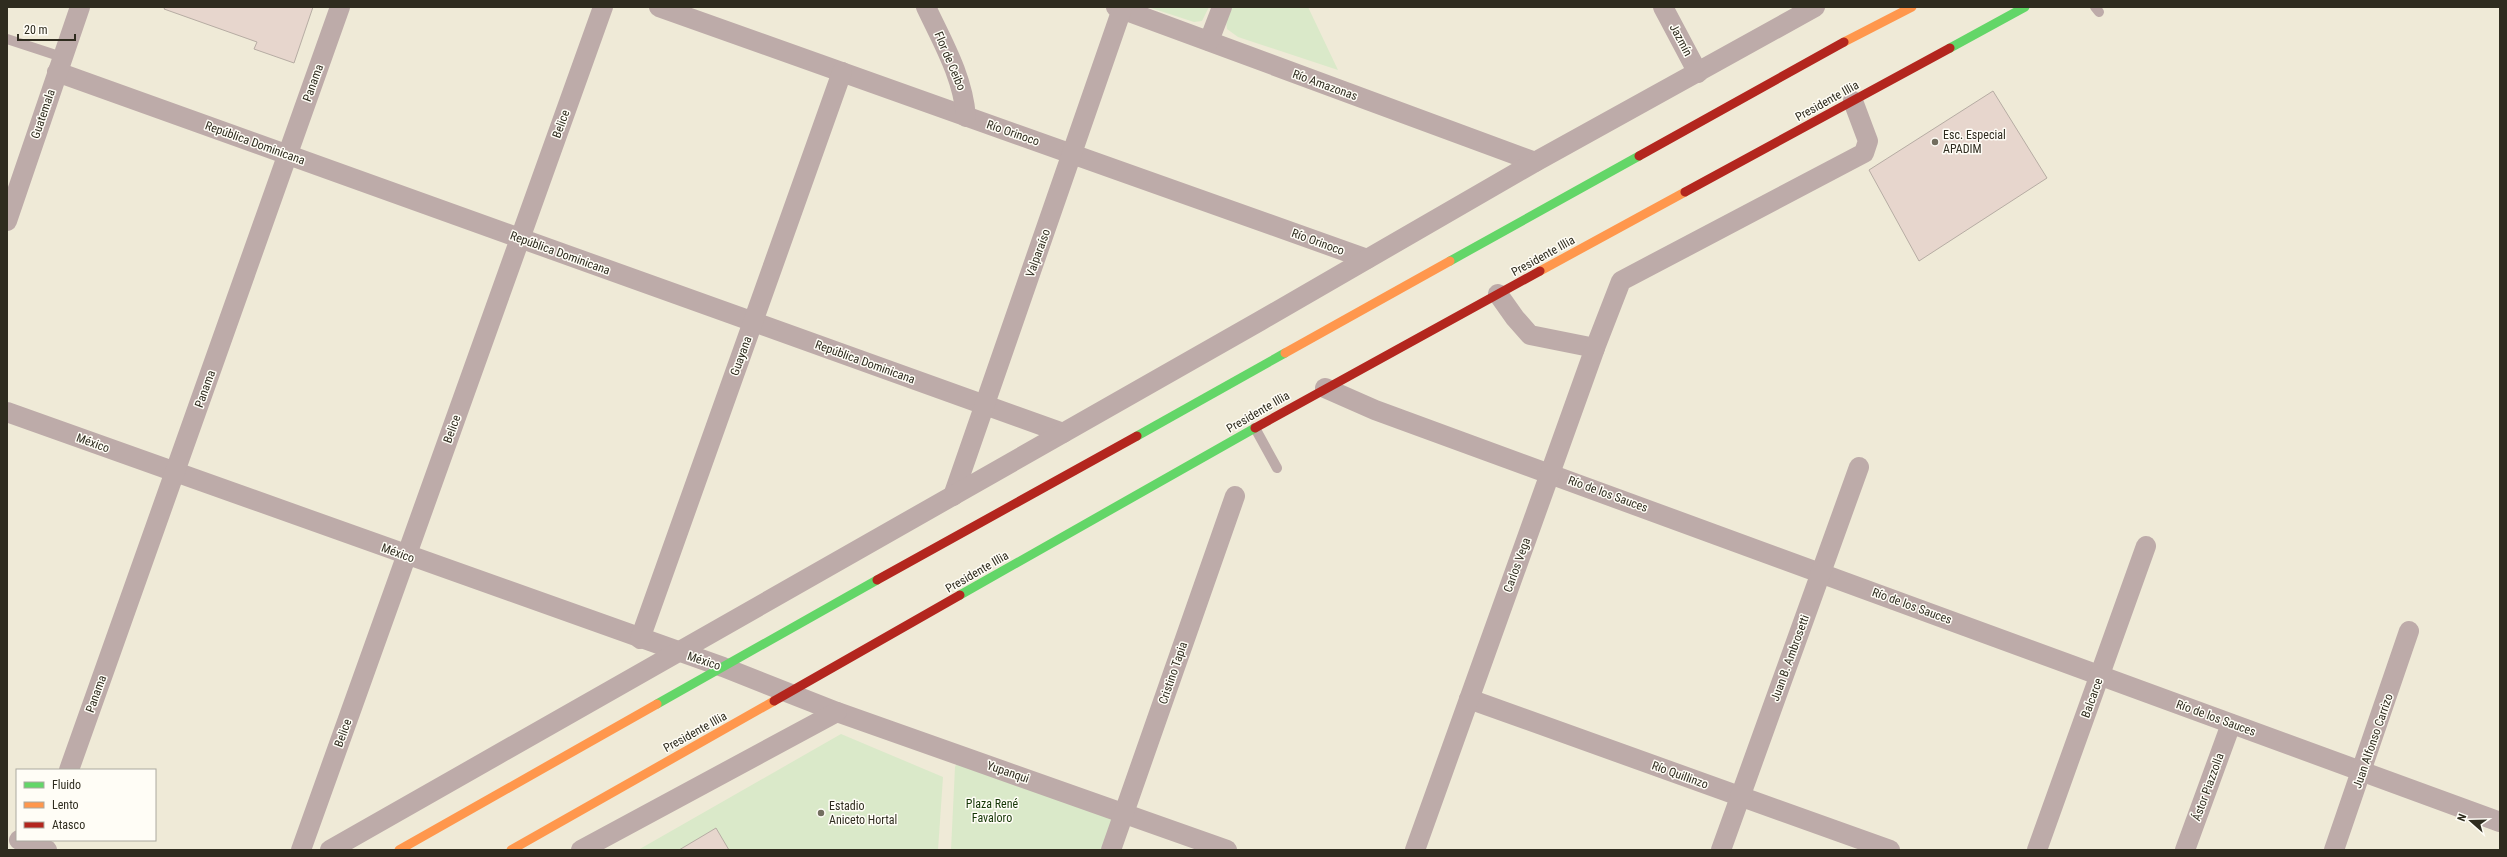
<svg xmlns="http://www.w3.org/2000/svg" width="2507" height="857" font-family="'Roboto Condensed',sans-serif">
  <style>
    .green { fill: #dae9c9 }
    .building { fill: #e7d6cd; stroke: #b6aca3 }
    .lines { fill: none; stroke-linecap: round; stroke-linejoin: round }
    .lane { stroke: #bdaba9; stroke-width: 10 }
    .street { stroke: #bdaba9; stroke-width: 20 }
    .fast { stroke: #63d668; stroke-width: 9 }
    .slow { stroke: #ff974d; stroke-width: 9 }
    .jam { stroke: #b3261e; stroke-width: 9 }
    .poi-dot { fill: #726e5f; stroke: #fffdf6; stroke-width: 1.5 }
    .labels { text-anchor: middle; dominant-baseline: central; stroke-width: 3; stroke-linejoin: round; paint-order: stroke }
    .street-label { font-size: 12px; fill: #2f2c1f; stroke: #fffdf6 }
    .poi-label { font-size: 12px; fill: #2f2c1f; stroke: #fffdf6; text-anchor: start }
    .park-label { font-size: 12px; fill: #133504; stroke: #fffdf6 }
  </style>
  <rect width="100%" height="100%" fill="#efead7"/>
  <!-- green -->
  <g class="green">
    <polygon points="1148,7 1209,7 1202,21 1194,22"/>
    <polygon points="1230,7 1308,7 1338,70 1238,37 1227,29 1226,21"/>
    <polygon points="841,734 943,777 938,850 638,850"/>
    <polygon points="959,758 1116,817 1103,850 951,850 955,767"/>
  </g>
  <!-- building -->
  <g class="building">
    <polygon points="165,7 313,7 294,63 254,49 257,42 164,9"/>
    <polygon points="1993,91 2047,178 1919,261 1869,170"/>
    <polygon points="716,828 729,850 679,850"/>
  </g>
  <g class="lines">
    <!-- lane -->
    <g class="lane">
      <polyline points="2095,7 2099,12"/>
      <polyline points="7,39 62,57"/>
      <polyline points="1255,428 1277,468"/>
    </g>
    <!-- street -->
    <g class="street">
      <polyline points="659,7 1367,259"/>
      <path d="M926,7C943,43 963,77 966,117"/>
      <polyline points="1116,7 1535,162"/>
      <polyline points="1663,7 1698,73"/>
      <polyline points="1209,41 1222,7"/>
      <polyline points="57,72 1063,433"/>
      <polyline points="7,221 80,7"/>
      <polyline points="1498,294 1515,318 1530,335 1595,348"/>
      <polyline points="1325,388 1375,410 2500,822"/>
      <polyline points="7,412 723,667 837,712 1227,850"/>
      <polyline points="953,496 1122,9"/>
      <polyline points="640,639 842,72"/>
      <polyline points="1469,699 1890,850"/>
      <polyline points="69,770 340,7"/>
      <polyline points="19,840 47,850"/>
      <polyline points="301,850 603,7"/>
      <polyline points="330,850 1260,321 1535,162 1815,7"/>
      <polyline points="581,850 837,712"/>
      <polyline points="1111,850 1235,496"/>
      <polyline points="1415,850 1595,348 1621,281 1864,153 1868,141 1853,101"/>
      <polyline points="1721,850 1859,467"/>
      <polyline points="2037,850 2146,546"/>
      <polyline points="2185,850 2231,724"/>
      <polyline points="2334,850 2409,631"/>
    </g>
    <!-- fast -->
    <g class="fast">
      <polyline points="1950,48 2025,7"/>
      <polyline points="1450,261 1639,156"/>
      <polyline points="1137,436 1285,353"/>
      <polyline points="960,595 1255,428"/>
      <polyline points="657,704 877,580"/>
    </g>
    <!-- slow -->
    <g class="slow">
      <polyline points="1844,42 1912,7"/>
      <polyline points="1540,271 1685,192"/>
      <polyline points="1285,353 1450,261"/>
      <polyline points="399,850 657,704"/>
      <polyline points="511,850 774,701"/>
    </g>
    <!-- jam -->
    <g class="jam">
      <polyline points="1639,156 1844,42"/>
      <polyline points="1685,192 1950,48"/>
      <polyline points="1255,428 1540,271"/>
      <polyline points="877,580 1137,436"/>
      <polyline points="774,701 960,595"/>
    </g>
  </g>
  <!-- markers -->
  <g class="poi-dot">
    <circle cx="1935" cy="142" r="4"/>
    <circle cx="821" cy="813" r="4"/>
  </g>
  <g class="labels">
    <!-- street labels -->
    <g class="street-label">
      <text transform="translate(1681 40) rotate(62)">Jazmín</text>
      <text transform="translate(950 61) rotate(67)">Flor de Ceibo</text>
      <text transform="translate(313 83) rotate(-70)">Panama</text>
      <text transform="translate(1325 85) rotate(20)">Río Amazonas</text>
      <text transform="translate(1827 101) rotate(-29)">Presidente Illia</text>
      <text transform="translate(43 114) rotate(-71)">Guatemala</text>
      <text transform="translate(561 124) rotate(-70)">Belice</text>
      <text transform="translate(1013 133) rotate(19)">Río Orinoco</text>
      <text transform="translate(255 143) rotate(20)">República Dominicana</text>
      <text transform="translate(1318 242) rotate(20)">Río Orinoco</text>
      <text transform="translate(560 253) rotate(20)">República Dominicana</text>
      <text transform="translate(1038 253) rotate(-70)">Valparaíso</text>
      <text transform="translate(1543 256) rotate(-29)">Presidente Illia</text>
      <text transform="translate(741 356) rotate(-70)">Guayana</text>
      <text transform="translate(865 362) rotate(20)">República Dominicana</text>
      <text transform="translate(205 389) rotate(-70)">Panama</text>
      <text transform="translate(1258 412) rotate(-30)">Presidente Illia</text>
      <text transform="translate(452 429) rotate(-70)">Belice</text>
      <text transform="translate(93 443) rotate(20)">México</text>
      <text transform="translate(1608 494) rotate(20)">Río de los Sauces</text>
      <text transform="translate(398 553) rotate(20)">México</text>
      <text transform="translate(1517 565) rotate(-70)">Carlos Vega</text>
      <text transform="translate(977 572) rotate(-30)">Presidente Illia</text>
      <text transform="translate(1912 606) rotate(20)">Río de los Sauces</text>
      <text transform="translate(1790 658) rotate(-70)">Juan B. Ambrosetti</text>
      <text transform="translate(704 661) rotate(18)">México</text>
      <text transform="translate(1173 673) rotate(-71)">Cristino Tapia</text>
      <text transform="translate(96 694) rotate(-70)">Panama</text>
      <text transform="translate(2092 698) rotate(-70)">Balcarce</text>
      <text transform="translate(2216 718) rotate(20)">Río de los Sauces</text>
      <text transform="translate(695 732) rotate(-29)">Presidente Illia</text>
      <text transform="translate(343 733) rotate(-70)">Belice</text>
      <text transform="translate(2373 741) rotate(-71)">Juan Alfonso Carrizo</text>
      <text transform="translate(1008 772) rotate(19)">Yupanqui</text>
      <text transform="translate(1680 775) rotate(20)">Río Quillinzo</text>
      <text transform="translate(2208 787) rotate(-70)">Ástor Piazzolla</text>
    </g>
    <!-- poi labels -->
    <g class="poi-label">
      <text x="1943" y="135">Esc. Especial<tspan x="1943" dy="14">APADIM</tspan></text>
      <text x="829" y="806">Estadio<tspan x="829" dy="14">Aniceto Hortal</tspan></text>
    </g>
    <!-- park labels -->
    <g class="park-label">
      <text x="992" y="804">Plaza René<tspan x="992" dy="14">Favaloro</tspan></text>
    </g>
  </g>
  <!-- border -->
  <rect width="2507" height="857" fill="none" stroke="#2f2c1f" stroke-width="16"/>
  <!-- legend -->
  <rect x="16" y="769" width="140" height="72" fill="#fffdf6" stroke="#aca9a0"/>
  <rect x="24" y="782" width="20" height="6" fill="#63d668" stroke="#aca9a0"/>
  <text x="52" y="789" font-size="12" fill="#2f2c1f">Fluido</text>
  <rect x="24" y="802" width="20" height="6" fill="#ff974d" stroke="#aca9a0"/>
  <text x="52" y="809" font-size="12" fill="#2f2c1f">Lento</text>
  <rect x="24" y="822" width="20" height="6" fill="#b3261e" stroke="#aca9a0"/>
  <text x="52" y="829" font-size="12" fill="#2f2c1f">Atasco</text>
  <!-- north arrow -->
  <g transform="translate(2471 821) rotate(290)" stroke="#fffdf6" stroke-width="3" paint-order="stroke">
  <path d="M0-3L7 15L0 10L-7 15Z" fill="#2f2c1f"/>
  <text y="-6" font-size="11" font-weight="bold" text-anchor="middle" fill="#2f2c1f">N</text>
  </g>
  <!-- scale -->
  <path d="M18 34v6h57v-6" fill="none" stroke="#2f2c1f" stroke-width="2"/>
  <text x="24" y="34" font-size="12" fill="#2f2c1f" stroke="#fffdf6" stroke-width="3" paint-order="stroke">20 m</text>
</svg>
